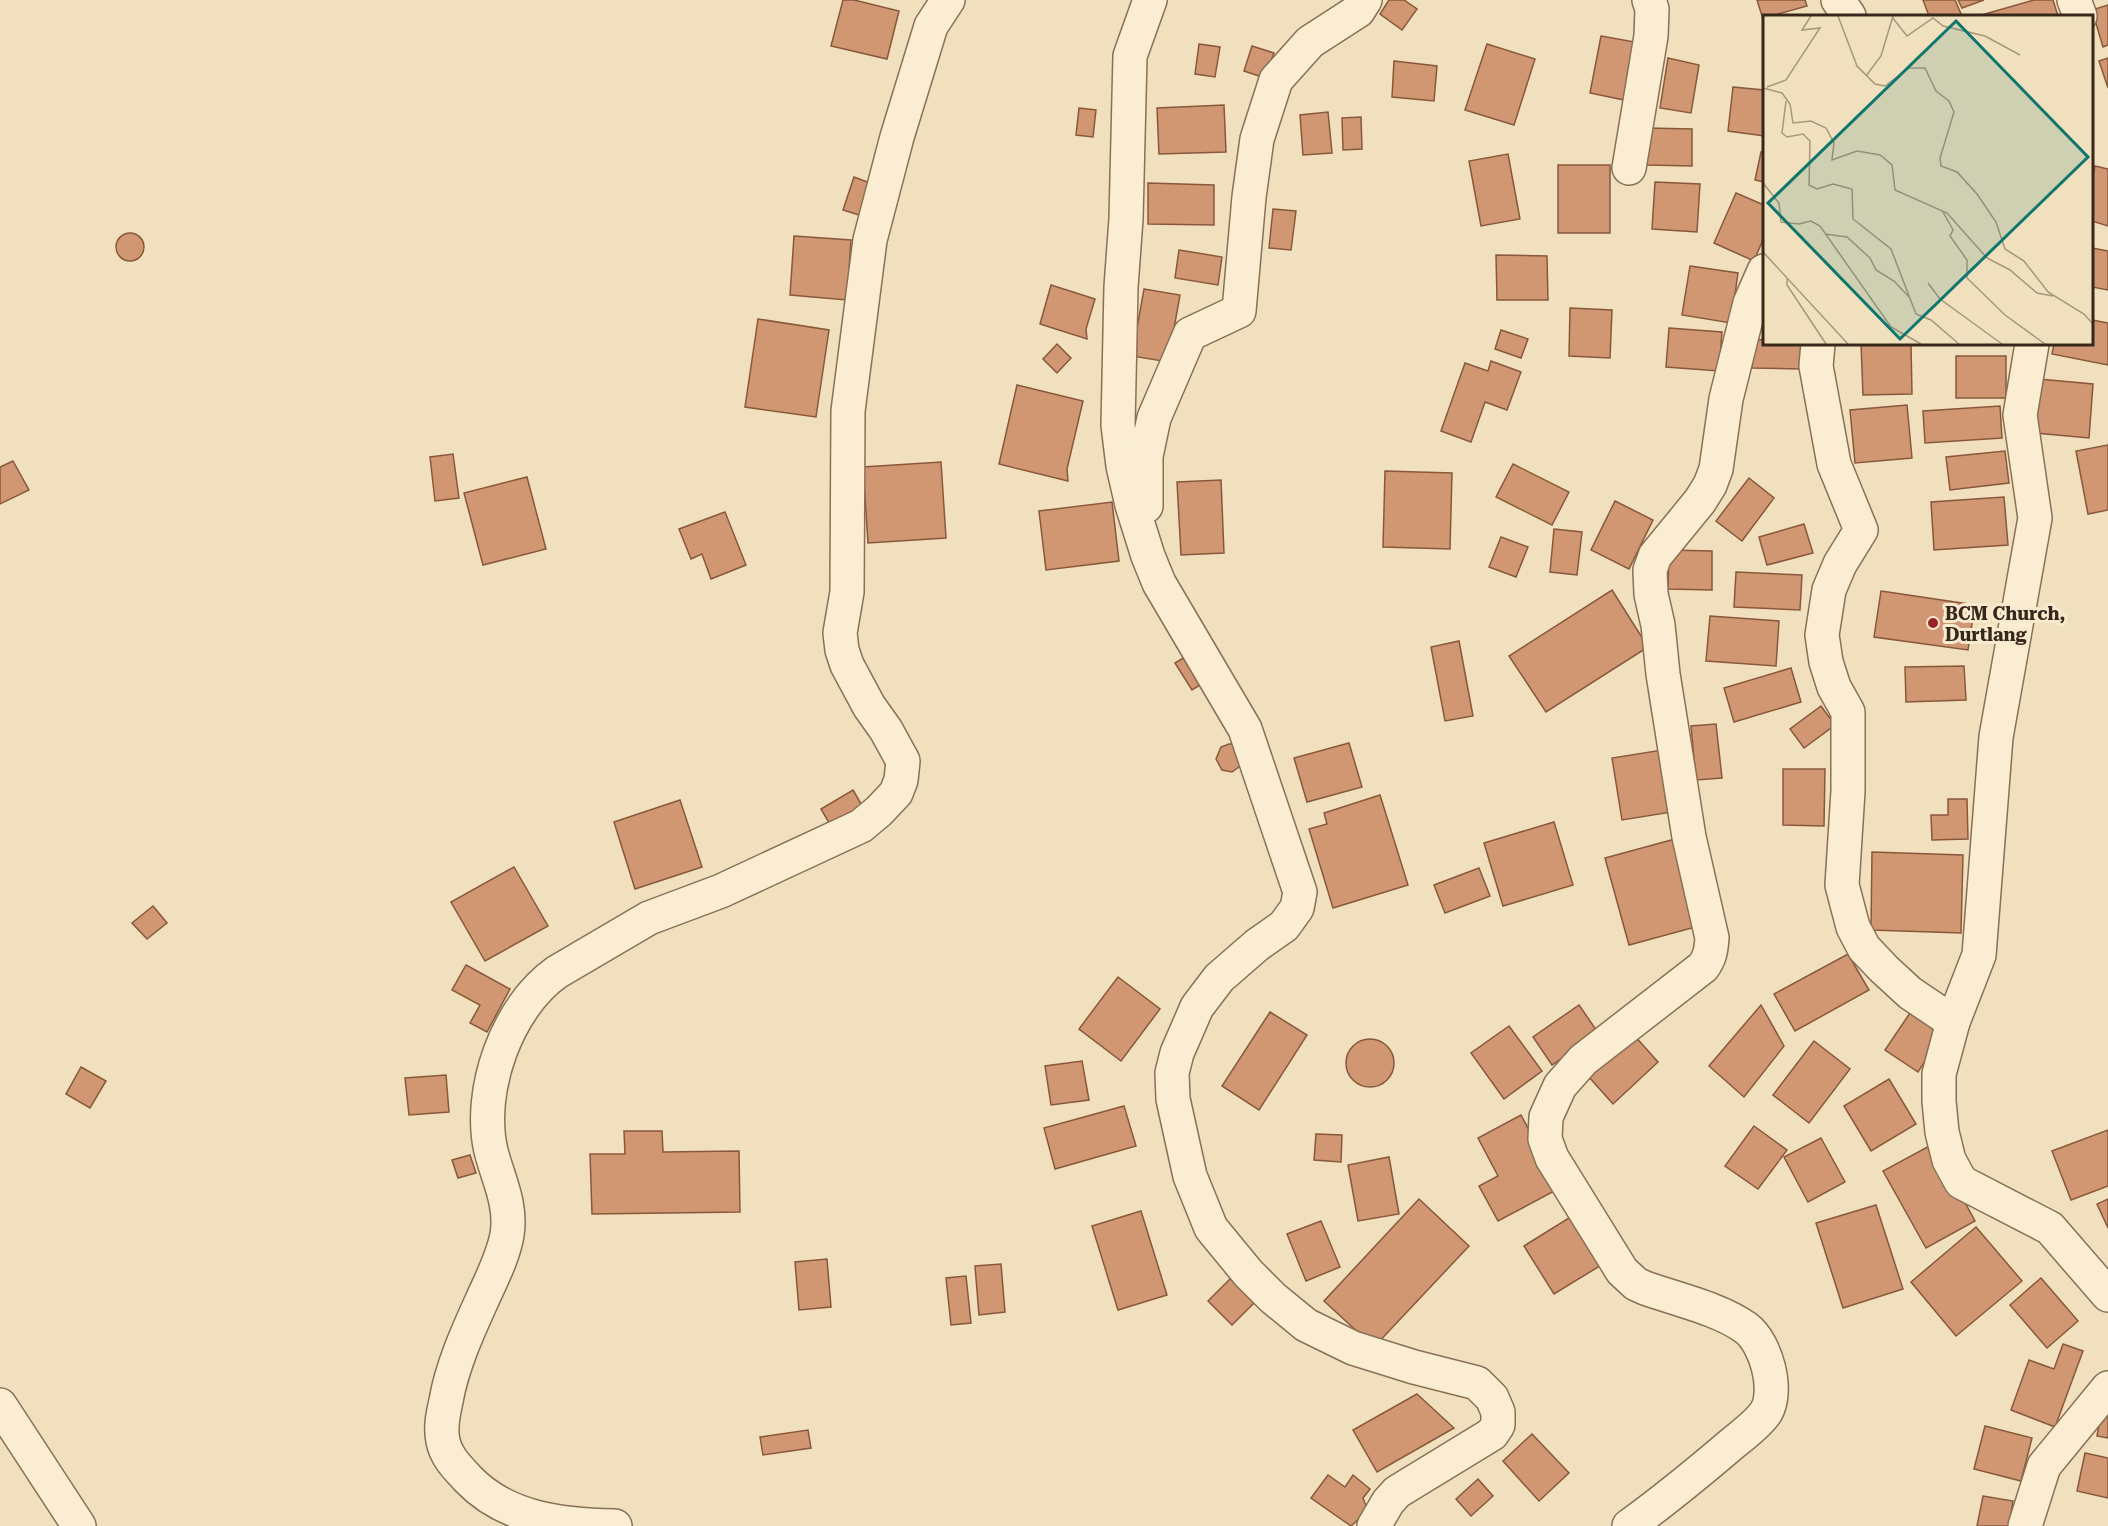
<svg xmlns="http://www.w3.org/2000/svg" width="2108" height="1526" font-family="'Roboto Serif',serif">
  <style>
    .building { fill: #d09772; stroke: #89583b; stroke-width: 1.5 }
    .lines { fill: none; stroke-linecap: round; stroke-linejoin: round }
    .minor-casing { stroke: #897056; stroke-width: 36 }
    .minor { stroke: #faedd1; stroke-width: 33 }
    .poi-dot { fill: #9b2327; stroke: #f7eace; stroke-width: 2 }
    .labels { text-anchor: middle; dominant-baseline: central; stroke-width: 6; stroke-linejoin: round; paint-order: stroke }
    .poi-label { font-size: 18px; font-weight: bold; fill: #37281b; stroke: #f7eace; text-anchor: start }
    .inset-road { fill: none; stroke: #a6967d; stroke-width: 1.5 }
    .view { fill: #0f766e; fill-opacity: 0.15; stroke: #0f766e; stroke-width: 3 }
    .inset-edge { fill: none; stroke: #37281b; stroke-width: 3 }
  </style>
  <rect width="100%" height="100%" fill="#f0e0be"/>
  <!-- building -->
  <g class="building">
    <polygon points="843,0 854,0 899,11 887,59 831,46"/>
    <polygon points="1389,0 1404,0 1417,9 1402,30 1380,14"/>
    <polygon points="1757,0 1805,0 1807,6 1771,16 1764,16 1763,19"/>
    <polygon points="1923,0 1955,0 1962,16 1929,16"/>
    <polygon points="1958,0 1984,0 1962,8"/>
    <polygon points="2034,0 2053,0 2058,16 1978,16"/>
    <polygon points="2108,5 2108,45 2103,47 2092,10"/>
    <polygon points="1601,36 1635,42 1624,100 1590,93"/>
    <polygon points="1199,44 1220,47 1215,77 1195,74"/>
    <polygon points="1487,44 1535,59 1514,125 1465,110"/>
    <polygon points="1252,46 1274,53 1265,78 1244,71"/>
    <polygon points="1668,58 1699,65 1691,113 1660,108"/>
    <polygon points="2108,58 2108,88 2099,61"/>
    <polygon points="1394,61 1437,66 1434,101 1392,97"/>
    <polygon points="1733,87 1764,90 1764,136 1728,131"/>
    <polygon points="1224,105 1226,152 1159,154 1157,108"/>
    <polygon points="1079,108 1096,110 1093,137 1076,135"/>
    <polygon points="1328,112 1332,153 1303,155 1300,115"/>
    <polygon points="1361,117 1362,149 1343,150 1342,118"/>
    <polygon points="1647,128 1692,129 1692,166 1647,165"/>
    <polygon points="1761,152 1764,153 1764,182 1755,180"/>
    <polygon points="1508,154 1520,219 1481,226 1469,161"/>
    <rect x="1558" y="165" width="52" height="68"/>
    <polygon points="2095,166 2108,169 2108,226 2092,221 2092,179"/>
    <polygon points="854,177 870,183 859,215 843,210"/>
    <polygon points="1655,182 1700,184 1697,232 1652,229"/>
    <polygon points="1148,183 1214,185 1214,225 1148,224"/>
    <polygon points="1736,193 1764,205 1764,237 1754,261 1714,243"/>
    <polygon points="1273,209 1296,211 1291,250 1269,248"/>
    <circle cx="130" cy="247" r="14"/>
    <polygon points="794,236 851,240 847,300 790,295"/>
    <polygon points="2092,248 2108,251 2108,290 2092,287"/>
    <polygon points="1179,250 1222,257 1218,285 1175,278"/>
    <polygon points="1496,255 1547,256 1548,300 1497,300"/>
    <polygon points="1690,266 1738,273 1731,323 1682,315"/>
    <polygon points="1051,285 1095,299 1086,329 1087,339 1040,324"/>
    <polygon points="1144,289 1180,295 1168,362 1132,356"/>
    <polygon points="1570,308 1612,310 1610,358 1569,356"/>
    <polygon points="758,319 829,330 816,417 745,407"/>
    <polygon points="2092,320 2108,323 2108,365 2052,354 2054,344 2092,344"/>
    <polygon points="1669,328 1722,332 1719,371 1666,367"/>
    <polygon points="1501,330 1528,339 1521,358 1495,349"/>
    <polygon points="1752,339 1764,340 1764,344 1803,344 1802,369 1752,368"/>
    <polygon points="1057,344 1071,358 1057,373 1043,359"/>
    <polygon points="1861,344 1911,344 1912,394 1863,395"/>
    <rect x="1956" y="356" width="50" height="42"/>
    <polygon points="1491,361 1521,372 1507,410 1485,402 1471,442 1441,431 1465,363 1488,371"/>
    <polygon points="2039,379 2093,384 2089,438 2035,433"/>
    <polygon points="1017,385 1083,401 1067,469 1068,481 999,464"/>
    <polygon points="1907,405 1912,458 1855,463 1850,410"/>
    <polygon points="2000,406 2002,438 1925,443 1923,411"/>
    <polygon points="2108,445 2108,510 2088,514 2076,451"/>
    <polygon points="2005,451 2009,483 1950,490 1946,457"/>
    <polygon points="453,454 459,498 435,501 430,457"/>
    <polygon points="13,461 29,490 0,504 0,467"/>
    <polygon points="941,462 946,538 868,543 863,467"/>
    <polygon points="1513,464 1569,492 1552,525 1496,497"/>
    <polygon points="1385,471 1452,473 1450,549 1383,547"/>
    <polygon points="527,477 546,549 483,565 464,493"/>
    <polygon points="1749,478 1774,498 1742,541 1716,521"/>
    <polygon points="1221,480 1224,553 1181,555 1177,482"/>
    <polygon points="2004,497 2008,545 1934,550 1931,502"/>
    <polygon points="1615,501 1653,520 1629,569 1591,550"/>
    <polygon points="1112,502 1119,561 1046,570 1039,511"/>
    <polygon points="725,512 746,565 711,579 702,554 691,559 679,529"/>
    <polygon points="1804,524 1813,553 1767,565 1759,537"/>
    <polygon points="1554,529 1582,532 1577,575 1550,572"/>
    <polygon points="1501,537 1528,547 1516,577 1489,567"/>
    <polygon points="1669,550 1712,551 1712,590 1668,589"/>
    <polygon points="1736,572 1802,575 1800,610 1734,607"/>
    <polygon points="1612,590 1648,647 1546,712 1509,656"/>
    <polygon points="1881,591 1975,605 1968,650 1874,637"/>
    <polygon points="1710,616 1779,621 1776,666 1706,661"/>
    <polygon points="1459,641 1473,716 1445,721 1431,647"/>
    <polygon points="1188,655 1205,682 1192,690 1175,663"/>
    <polygon points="1964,666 1966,700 1906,702 1905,667"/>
    <polygon points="1791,668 1801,702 1734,722 1724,688"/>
    <polygon points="1821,706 1835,725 1804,748 1790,729"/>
    <polygon points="1716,724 1722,778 1696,780 1691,726"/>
    <polygon points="1349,743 1362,787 1307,802 1294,758"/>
    <polygon points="1229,744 1235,744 1243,764 1232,772 1222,770 1216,759 1221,747"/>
    <polygon points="1662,750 1672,812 1622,820 1612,758"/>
    <polygon points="1783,769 1825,769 1824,826 1783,825"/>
    <polygon points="853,790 864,809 832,828 821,809"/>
    <polygon points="1380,795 1408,885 1333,908 1309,829 1327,824 1324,813"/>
    <polygon points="1948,799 1967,799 1968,839 1932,840 1931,815 1948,815"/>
    <polygon points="680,800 702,867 635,889 614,822"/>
    <polygon points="1554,822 1573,885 1503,906 1484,843"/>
    <polygon points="1675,839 1699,926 1629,945 1605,858"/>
    <polygon points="1872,852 1963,855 1961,933 1871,930"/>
    <polygon points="514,867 548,926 485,961 451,902"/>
    <polygon points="1479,868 1490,896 1445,913 1434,885"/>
    <polygon points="153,906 167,923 147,939 132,923"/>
    <polygon points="1848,954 1869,990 1795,1031 1774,994"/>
    <polygon points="466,965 510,989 487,1032 470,1023 480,1005 452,990"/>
    <polygon points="1118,977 1160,1009 1121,1061 1079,1029"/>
    <polygon points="1579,1005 1599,1034 1552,1065 1533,1037"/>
    <polygon points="1761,1005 1784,1046 1744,1097 1709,1066"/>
    <polygon points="1912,1010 1945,1031 1918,1072 1885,1050"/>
    <polygon points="1270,1012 1307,1035 1259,1110 1222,1086"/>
    <polygon points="1509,1026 1542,1071 1504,1099 1471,1053"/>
    <polygon points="1633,1034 1658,1062 1613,1104 1588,1076"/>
    <circle cx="1370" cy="1063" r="24"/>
    <polygon points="1814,1041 1850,1069 1809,1123 1773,1095"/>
    <polygon points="1082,1061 1089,1100 1051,1105 1045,1066"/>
    <polygon points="81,1067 106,1081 90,1108 66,1094"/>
    <polygon points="446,1075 449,1112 409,1115 405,1078"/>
    <polygon points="1889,1079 1916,1124 1871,1151 1844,1106"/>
    <polygon points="1124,1106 1136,1146 1055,1169 1044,1128"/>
    <polygon points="1521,1115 1560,1188 1498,1221 1479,1186 1498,1176 1478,1138"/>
    <polygon points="1754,1126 1787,1150 1758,1189 1725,1166"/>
    <polygon points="2108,1130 2108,1186 2071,1200 2052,1151"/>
    <polygon points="624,1131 662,1131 663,1152 739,1151 740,1212 592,1214 590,1154 625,1154"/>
    <polygon points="1316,1134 1342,1135 1341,1162 1314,1160"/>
    <polygon points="1821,1138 1845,1182 1808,1202 1784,1157"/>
    <polygon points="1933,1144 1975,1221 1926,1248 1883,1171"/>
    <polygon points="470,1155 476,1173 458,1178 452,1160"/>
    <polygon points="1389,1157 1399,1214 1358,1221 1348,1165"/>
    <polygon points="1419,1199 1469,1246 1374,1347 1324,1301"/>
    <polygon points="2108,1199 2108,1228 2097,1204"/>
    <polygon points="1876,1205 1903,1289 1843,1308 1816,1223"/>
    <polygon points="1141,1211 1167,1295 1118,1310 1092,1226"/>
    <polygon points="1572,1216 1603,1264 1554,1294 1524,1246"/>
    <polygon points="1321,1221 1340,1267 1306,1281 1287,1234"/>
    <polygon points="1976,1227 2022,1281 1956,1336 1911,1282"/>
    <polygon points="827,1259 831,1307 799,1310 795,1262"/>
    <polygon points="1001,1264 1005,1312 979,1315 975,1266"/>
    <polygon points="1236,1273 1260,1297 1232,1325 1208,1301"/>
    <polygon points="966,1276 971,1323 951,1325 946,1278"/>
    <polygon points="2041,1278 2078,1321 2047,1348 2010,1305"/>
    <polygon points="2063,1344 2083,1351 2055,1427 2011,1410 2029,1360 2054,1369"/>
    <polygon points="1417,1394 1454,1428 1377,1472 1353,1430"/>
    <polygon points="2103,1403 2108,1404 2108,1438 2097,1436"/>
    <polygon points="1985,1426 2032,1438 2021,1481 1974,1469"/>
    <polygon points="808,1430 811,1448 763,1455 760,1437"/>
    <polygon points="1532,1434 1569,1473 1539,1501 1503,1461"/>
    <polygon points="2085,1453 2108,1458 2108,1498 2077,1491"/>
    <polygon points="1328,1475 1345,1487 1353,1475 1370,1489 1363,1498 1368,1511 1351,1526 1311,1498"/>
    <polygon points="1478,1479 1493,1496 1471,1516 1456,1499"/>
    <polygon points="1983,1496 2013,1501 2009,1526 1977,1526"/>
  </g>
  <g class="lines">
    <defs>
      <g id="minor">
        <polyline points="1150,0 1130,56 1126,219 1121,287 1118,425 1123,466 1132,505 1148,556 1159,583 1245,729 1300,892 1297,908 1284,926 1257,945 1219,978 1197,1007 1177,1053 1172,1073 1173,1099 1190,1176 1211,1228 1248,1273 1273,1298 1306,1325 1353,1348 1414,1367 1477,1383 1492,1398 1498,1412 1498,1425 1492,1434 1397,1492 1388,1502 1374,1526"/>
        <polyline points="1838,0 1849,16"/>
        <polyline points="2074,0 2080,16"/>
        <polyline points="1629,168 1651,36 1652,9 1649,0"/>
        <polyline points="1818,344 1816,366 1834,464 1861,530 1840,564 1829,590 1822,635 1826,662 1834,687 1848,712 1848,791 1842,885 1853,927 1864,948 1884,969 1910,993 1953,1022"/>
        <polyline points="2032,344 2020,415 2035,518 1996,737 1979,955 1953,1022 1939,1074 1939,1101 1942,1132 1949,1160 1961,1182 2050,1228 2108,1295"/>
        <polyline points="1146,506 1146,456 1154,418 1190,334 1239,311 1249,197 1257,139 1276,80 1310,42 1358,11 1365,0"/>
        <polyline points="0,1405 79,1526"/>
        <path d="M615,1526C562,1525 506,1519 468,1479C458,1468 446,1457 443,1441C440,1428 443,1414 446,1401C452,1366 468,1331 483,1298C492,1278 503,1257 507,1235C512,1204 498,1179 491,1151C477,1091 507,1007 557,972L649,918L721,891L861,826L879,811L896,793L901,780L903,761L886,730L869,706L847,665L842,650L840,633L847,592L848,411L870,240L897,137L931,26L948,0"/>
        <path d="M1629,1526C1665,1500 1699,1472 1733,1443C1744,1434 1758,1424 1766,1412C1779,1390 1766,1343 1746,1328C1720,1309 1676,1299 1645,1288L1636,1284L1622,1271L1552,1158L1545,1139L1546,1117L1560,1086L1583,1060L1703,967C1710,958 1711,950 1712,938L1689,837L1663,674L1658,625L1651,594L1650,570L1655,556L1700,501L1710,485L1716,469L1726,399L1750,303L1764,271"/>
        <polyline points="2025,1526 2044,1466 2108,1388"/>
      </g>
    </defs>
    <!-- minor casing -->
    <use href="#minor" class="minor-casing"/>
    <!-- minor -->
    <use href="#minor" class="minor"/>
  </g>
  <!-- markers -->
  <circle class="poi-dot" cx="1933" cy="623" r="6"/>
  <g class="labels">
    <!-- poi labels -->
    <g class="poi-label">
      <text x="1945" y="613">BCM Church,<tspan x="1945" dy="21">Durtlang</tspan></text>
    </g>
  </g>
  <!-- overview -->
  <g transform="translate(1763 15)">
    <rect width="330" height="330" fill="#f0e0be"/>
    <path class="inset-road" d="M75,1L94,51L112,69L122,71L146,53H162L173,76L186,86L191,97L177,143L178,151L194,157L214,179L233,207L242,234L261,246L285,277L321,299L330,309M129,2L144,21L170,3L180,11L222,21L257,40M103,61L118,41L130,1M4,72L23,65L57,13L39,15L48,1M0,73L19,78L27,89L30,108L48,106L63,113L71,128L69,145L94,136L117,140L129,150L132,175L184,198L224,243L247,255L274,278L290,281M23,86L19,118L24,122L40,119L47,126L46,170L54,174L70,169L89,174L90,204L128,234L153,299L168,305L196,329M0,168L16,188L18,207L36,209L48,206L57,211L128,312L158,329M180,197L190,215L187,221L204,245V263L242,300L282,329M62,219L84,222L107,243L113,255L131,266L147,283M0,237L85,329M24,264V270L63,329M165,268L177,284L239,329"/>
    <path class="view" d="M193,6L325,142L137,324L5,188Z"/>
    <rect width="330" height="330" class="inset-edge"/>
  </g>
</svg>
